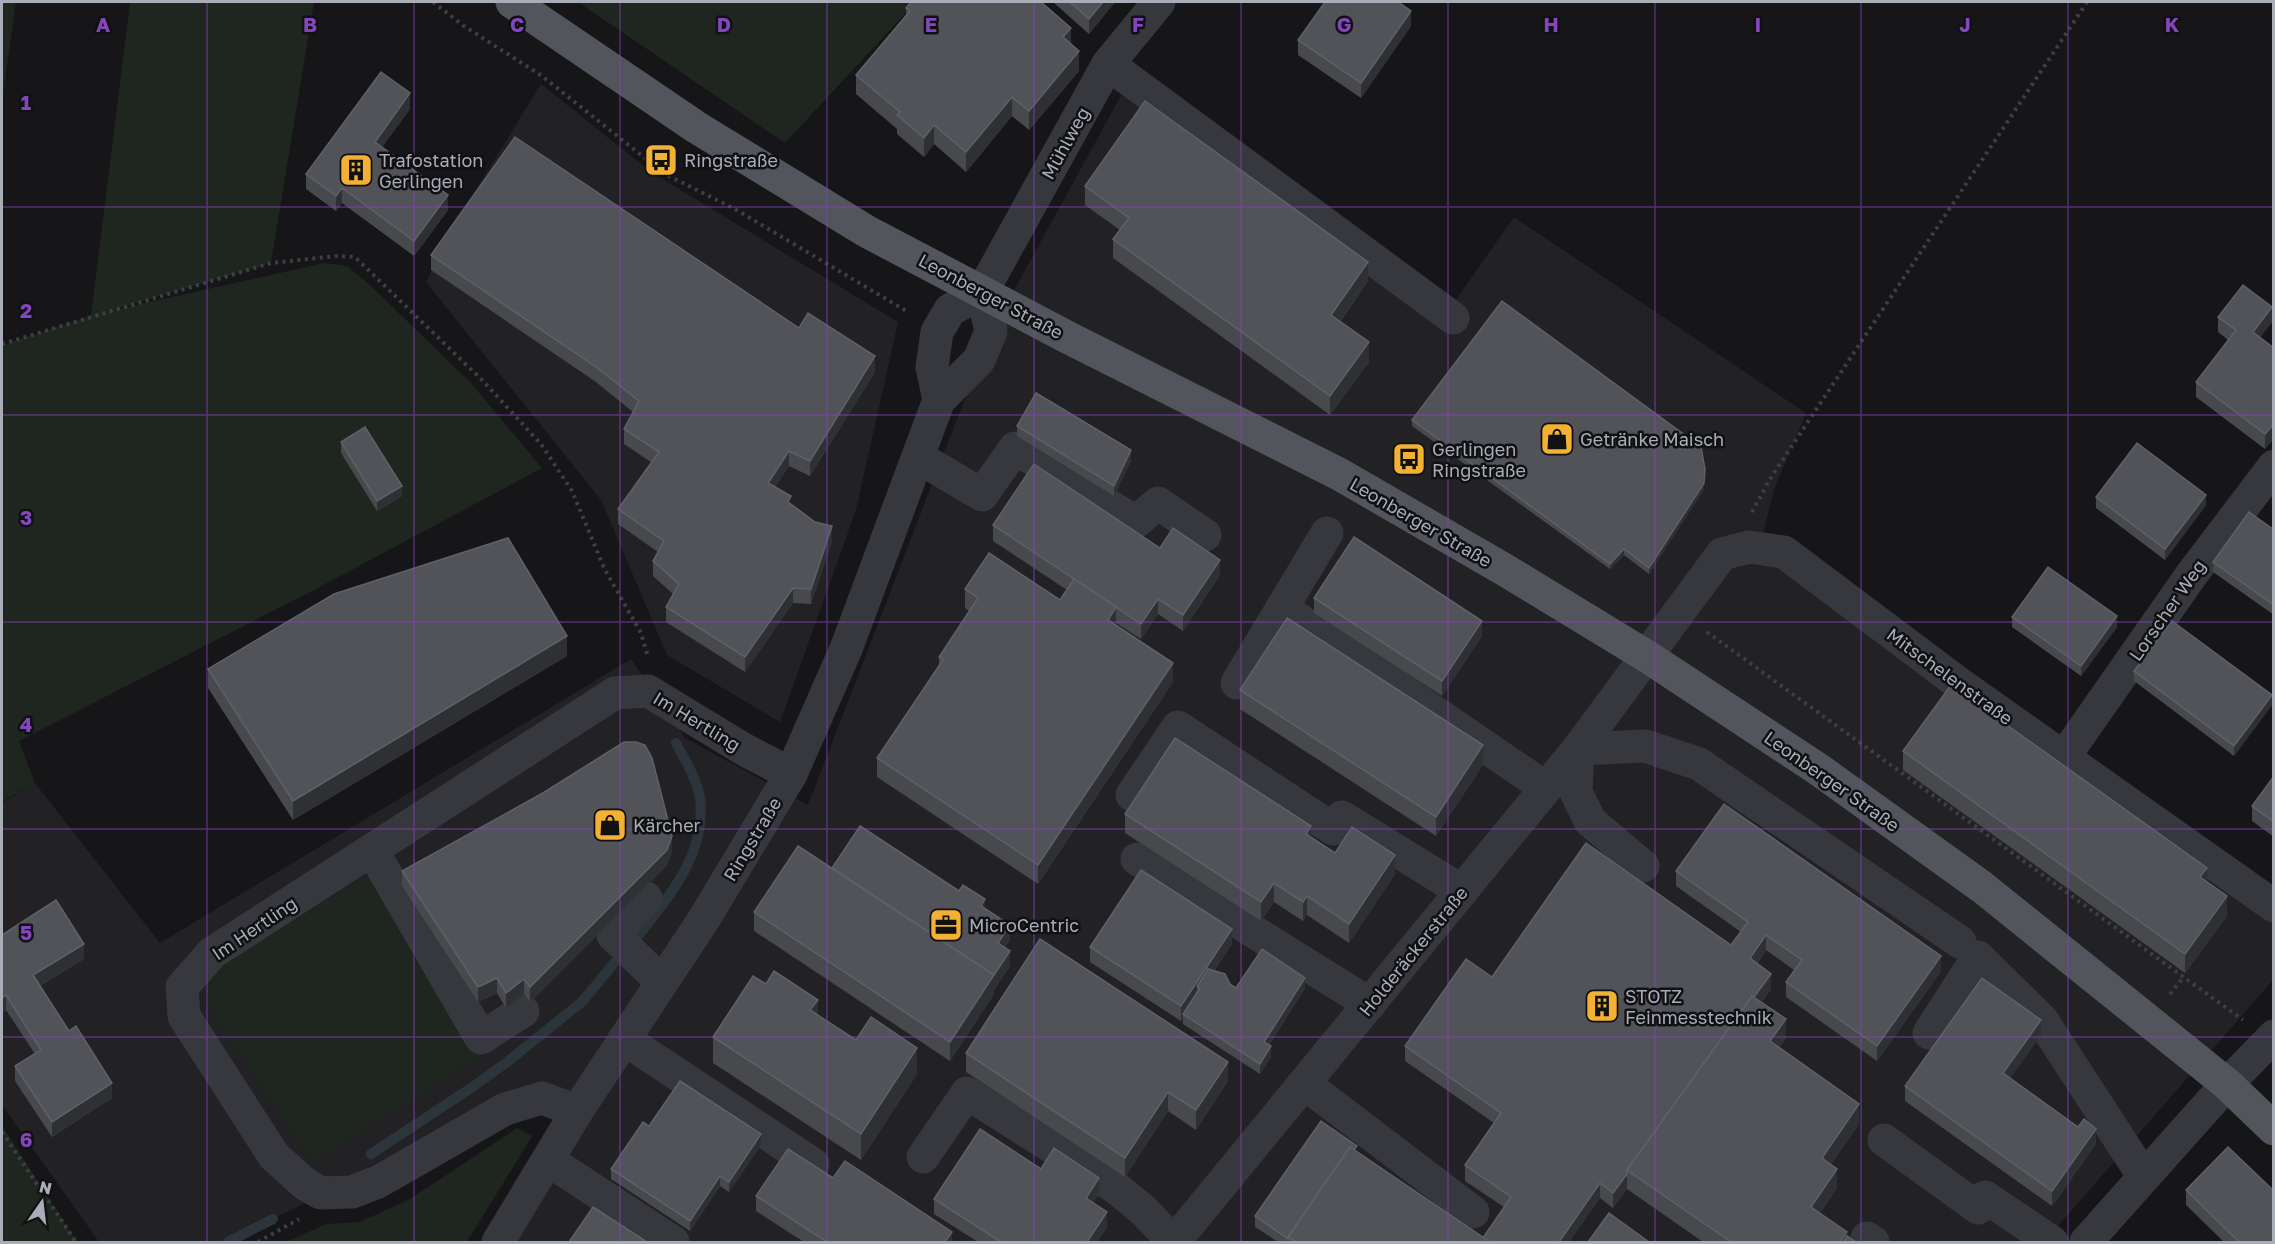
<svg xmlns="http://www.w3.org/2000/svg" width="2275" height="1244" font-family="'Golos Text',sans-serif">
  <style>
    .built { fill: #222225 }
    .green { fill: #1e261f }
    .lines { fill: none; stroke-linecap: round; stroke-linejoin: round }
    .stream { stroke: #2c353c; stroke-width: 10 }
    .path { stroke: #3d3f44; stroke-width: 4; stroke-dasharray: 3 4.5; stroke-linecap: butt }
    .minor { stroke: #37383d; stroke-width: 33 }
    .major { stroke: #53555c; stroke-width: 33 }
    .wall { fill: #47494d }
    .shaded-wall { fill: #2f3033 }
    .building { fill: #525359; stroke: #5f6168; stroke-width: 1.5 }
    .grid { fill: none; stroke: #8446be; stroke-width: 1.5; stroke-opacity: 0.55 }
    .labels { text-anchor: middle; dominant-baseline: central; stroke-width: 5; stroke-linejoin: round; paint-order: stroke }
    .street-label { font-size: 18px; fill: #a8adb8; stroke: #111113 }
    .poi-label { font-size: 18px; fill: #a8adb8; stroke: #111113; text-anchor: start }
    .grid-label { font-size: 20px; text-anchor: middle; font-weight: bold; fill: #8446be; stroke: #111113; stroke-width: 5; stroke-linejoin: round; paint-order: stroke }
  </style>
  <rect width="100%" height="100%" fill="#161618"/>
  <!-- built -->
  <g class="built">
    <polygon points="1135,70 1453,304 1514,217 1806,413 1774,489 1762,538 2273,919 2273,980 2044,1242 513,1242 576,1111 505,1109 223,1242 99,1242 2,1105 2,803 35,783 160,943 631,659 685,738 808,805 990,334"/>
    <polygon points="541,84 651,172 898,322 856,510 780,722 667,655 601,500 426,282 463,211"/>
  </g>
  <!-- green -->
  <g class="green">
    <polygon points="2,2 16,2 2,102"/>
    <polygon points="130,2 314,2 271,263 105,312 325,263 347,266 370,285 470,382 542,468 316,589 19,741 35,783 2,802 2,345 91,316"/>
    <polygon points="578,2 916,2 785,143"/>
    <polygon points="371,875 480,1056 313,1163 216,1020 208,999 209,973 220,962"/>
    <polygon points="2,1126 77,1242 2,1242"/>
    <polygon points="517,1128 532,1136 467,1242 286,1242 326,1224 360,1222 410,1199"/>
  </g>
  <g class="lines">
    <!-- stream -->
    <g class="stream">
      <path d="M638,936C670,895 707,853 700,798C697,779 685,760 676,743"/>
      <polyline points="371,1154 474,1086 507,1062 583,1001 614,963"/>
      <polyline points="228,1242 273,1219"/>
    </g>
    <!-- path -->
    <g class="path">
      <polyline points="433,2 464,26 542,76 665,174 735,209 908,312"/>
      <polyline points="2,344 271,263 337,256 355,257 482,380 541,444 572,491 605,570 641,633 648,657"/>
      <polyline points="1752,512 1770,479 2087,2"/>
      <polyline points="1707,632 2243,1020"/>
      <polyline points="2170,994 2183,978"/>
      <polyline points="2,1132 76,1242"/>
      <polyline points="258,1242 299,1219"/>
    </g>
    <!-- minor -->
    <g class="minor">
      <polyline points="1108,64 1453,318"/>
      <polyline points="982,292 1108,64 1159,2"/>
      <polyline points="939,400 932,367 937,332 950,310 982,292"/>
      <polyline points="918,457 982,495 1015,448 1136,522 1158,503 1205,535"/>
      <polyline points="1282,608 1546,788"/>
      <polyline points="1237,683 1327,533"/>
      <polyline points="2064,757 2192,574 2274,466"/>
      <polyline points="1132,795 1178,727 1333,829 1342,817 1462,891"/>
      <polyline points="372,850 481,1038 523,1011"/>
      <polyline points="1137,859 1370,1004"/>
      <polyline points="1643,866 1590,821 1576,792 1578,749 1645,746 1699,764 1960,942"/>
      <polyline points="646,898 613,935 662,982"/>
      <polyline points="1929,1033 1978,957 2042,1020 2144,1177"/>
      <polyline points="624,1039 813,1164"/>
      <polyline points="1305,1084 1473,1212"/>
      <polyline points="577,1111 542,1098 505,1109 378,1182 352,1192 321,1193 305,1184 274,1156 184,1016 182,987 212,953 615,693 648,691 745,750 791,774"/>
      <polyline points="1884,1140 1978,1208 1985,1197 2052,1242"/>
      <polyline points="923,1157 967,1093 1115,1187 1143,1210 1174,1242"/>
      <polyline points="548,1160 673,1242"/>
      <polyline points="1867,1238 1873,1242"/>
      <polyline points="498,1242 577,1111 704,919 791,774 846,649 939,400 979,360 991,331 982,292"/>
      <polyline points="1174,1242 1578,749 1722,554 1749,547 1784,552 1957,682 2274,906"/>
      <polyline points="2086,1242 2227,1084 2274,1036"/>
    </g>
    <!-- major -->
    <polyline class="major" points="512,2 696,127 866,231 1067,337 1339,474 1505,570 1648,657 1818,769 1982,887 2227,1084 2274,1129"/>
  </g>
  <!-- wall -->
  <g class="wall">
    <polygon points="1053,2 1115,2 1089,34"/>
    <polygon points="906,8 1071,45 1079,71 1029,130 1012,116 966,172 934,144 924,157 897,134 897,129 856,94 856,75 906,16"/>
    <polygon points="1411,26 1361,98 1298,55 1298,40"/>
    <polygon points="410,109 382,147 448,210 414,256 342,203 336,211 306,189 306,174"/>
    <polygon points="1085,186 1368,281 1340,322 1369,362 1330,415 1113,258 1113,239 1120,230 1085,205"/>
    <polygon points="431,255 799,328 875,372 810,476 789,466 775,487 791,505 832,541 811,604 793,603 745,672 666,622 666,607 673,594 653,576 653,561 658,552 618,524 618,509 651,462 624,444 624,429 633,412 596,382 431,270"/>
    <polygon points="2218,317 2272,322 2260,337 2274,348 2265,449 2196,397 2196,382 2228,340 2218,332"/>
    <polygon points="1412,420 1704,489 1649,574 1624,555 1610,569 1412,426"/>
    <polygon points="1017,426 1131,461 1114,496 1017,436"/>
    <polygon points="341,442 402,496 377,511 341,453"/>
    <polygon points="2096,497 2206,505 2165,560 2096,508"/>
    <polygon points="993,525 1160,548 1220,575 1183,631 1158,614 1141,639 1116,623 1116,625 1173,682 1038,884 877,777 877,758 939,665 939,657 969,611 965,608 965,589 1060,600 1067,590 993,541"/>
    <polygon points="2274,530 2274,615 2213,572 2213,562"/>
    <polygon points="1314,598 1482,636 1442,696 1314,613"/>
    <polygon points="2012,617 2117,627 2081,676 2012,627"/>
    <polygon points="567,656 293,820 208,688 208,669"/>
    <polygon points="2134,671 2272,705 2234,756 2134,681"/>
    <polygon points="1240,690 1483,765 1436,836 1240,709"/>
    <polygon points="1903,751 2207,881 2227,916 2185,973 1903,770"/>
    <polygon points="2274,776 2274,837 2252,821 2252,806"/>
    <polygon points="1125,814 1311,837 1335,853 1395,874 1349,943 1307,915 1303,921 1274,902 1261,921 1125,833"/>
    <polygon points="672,851 667,865 530,1002 524,994 506,1008 497,993 478,1002 402,886 402,871"/>
    <polygon points="832,868 985,909 1010,940 1005,947 1010,966 994,990 994,994 950,1061 754,931 754,912"/>
    <polygon points="1676,871 1941,971 1877,1061 1786,997 1786,982 1794,970 1766,950 1757,964 1771,989 1762,1002 1786,1038 1779,1048 1859,1124 1831,1164 1837,1188 1820,1213 1856,1242 1703,1242 1627,1189 1613,1208 1600,1198 1569,1242 1278,1242 1255,1227 1255,1216 1357,1151 1483,1238 1504,1207 1465,1181 1465,1165 1494,1123 1405,1061 1405,1046 1492,977 1731,945 1741,932 1676,886"/>
    <polygon points="2,935 84,959 40,986 112,1098 52,1137 15,1081 15,1066 35,1054 6,1010 2,1013"/>
    <polygon points="1232,944 1214,971 1236,988 1305,988 1269,1045 1271,1057 1260,1074 1183,1024 1183,1018 1181,1021 1090,962 1090,947"/>
    <polygon points="818,1015 856,1040 917,1074 861,1160 713,1063 713,1037"/>
    <polygon points="2041,1035 2010,1078 2078,1127 2096,1144 2052,1206 1905,1101 1905,1086"/>
    <polygon points="966,1053 1228,1081 1196,1130 1168,1111 1125,1177 966,1072"/>
    <polygon points="761,1145 729,1192 720,1186 690,1231 611,1179 611,1169"/>
    <polygon points="1041,1169 1099,1193 1093,1203 1107,1227 1097,1242 978,1242 934,1214 934,1199"/>
    <polygon points="833,1178 952,1242 804,1242 756,1211 756,1196"/>
    <polygon points="2186,1190 2274,1242 2224,1242 2186,1205"/>
  </g>
  <!-- shaded-wall -->
  <g class="shaded-wall">
    <polygon points="1103,2 1115,2 1089,34 1089,19"/>
    <polygon points="1411,11 1411,26 1361,98 1361,83"/>
    <polygon points="1071,28 1071,47 1063,37"/>
    <polygon points="1079,51 1079,71 1029,130 1029,111"/>
    <polygon points="410,93 410,109 375,157 375,142"/>
    <polygon points="1012,97 1012,116 966,172 966,152"/>
    <polygon points="934,125 934,144 924,157 924,138"/>
    <polygon points="342,188 342,203 336,211 336,196"/>
    <polygon points="448,195 448,210 414,256 414,241"/>
    <polygon points="1368,262 1368,281 1331,334 1331,315"/>
    <polygon points="2272,307 2272,322 2253,347 2253,332"/>
    <polygon points="1369,342 1369,362 1330,415 1330,396"/>
    <polygon points="875,356 875,372 810,476 810,461"/>
    <polygon points="2274,424 2274,439 2265,449 2265,434"/>
    <polygon points="1131,450 1131,461 1114,496 1114,486"/>
    <polygon points="789,451 789,466 768,498 768,483"/>
    <polygon points="1705,469 1704,489 1649,574 1649,568"/>
    <polygon points="402,486 402,496 377,511 377,501"/>
    <polygon points="2206,495 2206,505 2165,560 2165,549"/>
    <polygon points="832,526 832,541 811,604 811,589"/>
    <polygon points="1624,549 1624,555 1610,569 1610,564"/>
    <polygon points="1220,560 1220,575 1183,631 1183,615"/>
    <polygon points="793,588 793,603 745,672 745,657"/>
    <polygon points="1158,599 1158,614 1141,639 1141,624"/>
    <polygon points="1116,607 1116,626 1108,620"/>
    <polygon points="2117,616 2117,627 2081,676 2081,666"/>
    <polygon points="1482,621 1482,636 1442,696 1442,681"/>
    <polygon points="567,636 567,656 293,820 293,801"/>
    <polygon points="1173,663 1173,682 1038,884 1038,865"/>
    <polygon points="2272,695 2272,705 2234,756 2234,746"/>
    <polygon points="1483,745 1483,765 1436,836 1436,817"/>
    <polygon points="1311,826 1311,845 1306,834"/>
    <polygon points="672,836 672,851 667,865 530,1002 530,987"/>
    <polygon points="1395,855 1395,874 1349,943 1349,924"/>
    <polygon points="2207,868 2207,887 2200,877"/>
    <polygon points="1274,883 1274,902 1261,921 1261,902"/>
    <polygon points="1307,896 1307,915 1303,921 1303,902"/>
    <polygon points="2227,896 2227,916 2185,973 2185,954"/>
    <polygon points="985,899 985,914 981,906"/>
    <polygon points="1010,925 1010,940 998,958 998,943"/>
    <polygon points="1232,929 1232,944 1200,991 1200,988 1197,986 1197,996 1183,1014 1183,1018 1181,1021 1181,1006"/>
    <polygon points="1766,935 1766,950 1750,973 1750,958"/>
    <polygon points="84,944 84,959 33,990 33,975"/>
    <polygon points="1010,951 1010,966 994,990 994,994 950,1061 950,1042"/>
    <polygon points="1941,956 1941,971 1877,1061 1877,1046"/>
    <polygon points="1771,974 1771,989 1752,1015 1629,1171"/>
    <polygon points="497,978 497,993 478,1002 478,987"/>
    <polygon points="1305,978 1305,988 1264,1052 1264,1042"/>
    <polygon points="524,979 524,994 506,1008 506,993"/>
    <polygon points="6,995 6,1010 2,1013 2,998"/>
    <polygon points="818,1000 818,1026 810,1010"/>
    <polygon points="1786,1019 1786,1038 1770,1061 1770,1041"/>
    <polygon points="2041,1020 2041,1035 2003,1089 2003,1073"/>
    <polygon points="1271,1046 1271,1057 1260,1074 1260,1064"/>
    <polygon points="917,1048 917,1074 861,1160 861,1134"/>
    <polygon points="1228,1062 1228,1081 1196,1130 1196,1110"/>
    <polygon points="112,1083 112,1098 52,1137 52,1122"/>
    <polygon points="1168,1092 1168,1111 1125,1177 1125,1158"/>
    <polygon points="1859,1104 1859,1124 1822,1177 1822,1158"/>
    <polygon points="2096,1129 2096,1144 2052,1206 2052,1191"/>
    <polygon points="761,1134 761,1145 729,1192 729,1182"/>
    <polygon points="1837,1169 1837,1188 1811,1226 1811,1207"/>
    <polygon points="1627,1174 1627,1189 1613,1208 1613,1193"/>
    <polygon points="720,1176 720,1186 690,1231 690,1221"/>
    <polygon points="1099,1178 1099,1193 1086,1213 1086,1198"/>
    <polygon points="1600,1183 1600,1198 1569,1242 1559,1242"/>
    <polygon points="1107,1212 1107,1227 1097,1242 1087,1242"/>
    <polygon points="952,1232 952,1242 945,1242"/>
    <polygon points="1847,1232 1847,1242 1840,1242"/>
  </g>
  <!-- building -->
  <g class="building">
    <polygon points="911,2 1041,2 1071,28 1063,37 1079,51 1029,111 1012,97 966,152 934,125 924,138 897,115 900,112 856,75 910,11 906,8"/>
    <polygon points="1070,2 1103,2 1089,19"/>
    <polygon points="1325,2 1398,2 1411,11 1361,83 1298,40"/>
    <polygon points="381,72 410,93 375,142 448,195 414,241 342,188 336,196 306,174"/>
    <polygon points="1145,101 1368,262 1331,315 1369,342 1330,396 1113,239 1129,218 1085,186"/>
    <polygon points="515,137 799,328 808,313 875,356 810,461 789,451 768,483 791,496 788,502 815,522 832,526 811,589 793,588 745,657 666,607 679,584 653,561 664,541 618,509 659,452 624,429 639,401 596,367 431,255"/>
    <polygon points="2243,285 2272,307 2253,332 2274,348 2274,424 2265,434 2196,382 2236,330 2218,317"/>
    <polygon points="1502,301 1701,447 1705,469 1704,483 1649,568 1624,549 1610,564 1412,420"/>
    <polygon points="1036,393 1131,450 1114,486 1017,426"/>
    <polygon points="365,427 402,486 377,501 341,442"/>
    <polygon points="2137,443 2206,495 2165,549 2096,497"/>
    <polygon points="1034,464 1160,548 1173,528 1220,560 1183,615 1158,599 1141,624 1074,579 993,525"/>
    <polygon points="2249,512 2274,530 2274,605 2213,562"/>
    <polygon points="1354,537 1482,621 1442,681 1314,598"/>
    <polygon points="508,538 567,636 293,801 208,669 334,594"/>
    <polygon points="989,553 1060,600 1074,579 1116,607 1108,620 1173,663 1038,865 877,758 943,660 939,657 978,598 965,589"/>
    <polygon points="2048,567 2117,616 2081,666 2012,617"/>
    <polygon points="1287,618 1483,745 1436,817 1240,690"/>
    <polygon points="2172,621 2272,695 2234,746 2134,671"/>
    <polygon points="1951,685 2207,868 2200,877 2227,896 2185,954 1903,751"/>
    <polygon points="1175,738 1311,826 1306,834 1335,853 1352,827 1395,855 1349,924 1307,896 1303,902 1274,883 1261,902 1125,814"/>
    <polygon points="624,742 636,742 645,745 652,758 672,836 667,850 530,987 524,979 506,993 497,978 478,987 402,871 543,793"/>
    <polygon points="2274,776 2274,822 2252,806"/>
    <polygon points="1724,804 1941,956 1877,1046 1786,982 1802,960 1766,935 1750,958 1771,974 1754,997 1752,996 1627,1170 1627,1174 1613,1193 1600,1183 1559,1242 1490,1242 1483,1238 1511,1197 1465,1165 1501,1113 1405,1046 1466,959 1492,977 1586,843 1731,945 1748,922 1676,871"/>
    <polygon points="860,826 959,891 963,885 985,899 981,906 1010,925 998,943 1010,951 994,975 832,868"/>
    <polygon points="798,846 994,975 950,1042 754,912"/>
    <polygon points="1141,870 1232,929 1181,1006 1090,947"/>
    <polygon points="56,900 84,944 33,975 69,1031 76,1026 112,1083 52,1122 15,1066 41,1050 6,995 2,998 2,935"/>
    <polygon points="1040,939 1228,1062 1196,1110 1168,1092 1125,1158 966,1053"/>
    <polygon points="1262,949 1305,978 1264,1042 1271,1046 1260,1064 1183,1014 1200,988 1197,986 1208,969 1225,974 1230,984 1236,988"/>
    <polygon points="774,971 818,1000 810,1010 856,1040 871,1017 917,1048 861,1134 713,1037 753,976 766,984"/>
    <polygon points="1982,978 2041,1020 2003,1073 2078,1127 2084,1119 2096,1129 2052,1191 1905,1086"/>
    <polygon points="1752,996 1786,1019 1770,1041 1859,1104 1822,1158 1837,1169 1811,1207 1847,1232 1840,1242 1731,1242 1627,1170"/>
    <polygon points="680,1081 761,1134 729,1182 720,1176 690,1221 611,1169 643,1122 649,1126"/>
    <polygon points="1321,1121 1357,1146 1354,1150 1350,1147 1288,1237 1288,1239 1255,1216"/>
    <polygon points="980,1129 1041,1169 1054,1148 1099,1178 1086,1198 1107,1212 1087,1242 1001,1242 934,1199"/>
    <polygon points="1350,1147 1490,1242 1296,1242 1288,1237"/>
    <polygon points="2228,1147 2274,1191 2274,1242 2239,1242 2186,1190"/>
    <polygon points="788,1149 833,1178 845,1161 952,1232 945,1242 827,1242 756,1196"/>
    <polygon points="593,1207 647,1242 569,1242"/>
    <polygon points="1609,1213 1649,1242 1588,1242"/>
    <polygon points="1847,1236 1856,1242 1843,1242"/>
  </g>
  <!-- grid -->
  <path class="grid" d="M207,2V1242M414,2V1242M620,2V1242M827,2V1242M1034,2V1242M1241,2V1242M1448,2V1242M1655,2V1242M1861,2V1242M2068,2V1242M2,207H2274M2,415H2274M2,622H2274M2,829H2274M2,1037H2274"/>
  <!-- icons -->
  <defs>
    <symbol id="bus-square" viewBox="-11 -11 22 22"><rect x="-9" y="-9" width="18" height="18" rx="4" fill="#f2b134" stroke="#111113"/><path d="M-5-6H5V4H4V6H2V4H-2V6H-4V4H-5ZM-3.5-4V0h7V-4ZM-3.5 1.2v1.5H-2V1.2ZM2 1.2v1.5H3.5V1.2Z" fill="#111"/></symbol>
    <symbol id="building-square" viewBox="-11 -11 22 22"><rect x="-9" y="-9" width="18" height="18" rx="4" fill="#f2b134" stroke="#111113"/><path d="M-4-6H4V6H1V3H-1V6H-4ZM-2.5-4.3h1.7v1.8h-1.7ZM.8-4.3h1.7v1.8H.8ZM-2.5-1h1.7V.8h-1.7ZM.8-1h1.7V.8H.8Z" fill="#111"/></symbol>
    <symbol id="shop-square" viewBox="-11 -11 22 22"><rect x="-9" y="-9" width="18" height="18" rx="4" fill="#f2b134" stroke="#111113"/><path d="M-5-2.5h2.3a2.7 3.5 0 0 1 5.4 0H5L5.5 6h-11ZM-1.5-2.5h3a1.5 2.3 0 0 0-3 0Z" fill="#111"/></symbol>
    <symbol id="office-square" viewBox="-11 -11 22 22"><rect x="-9" y="-9" width="18" height="18" rx="4" fill="#f2b134" stroke="#111113"/><path d="M-6-3h4V-5.5h4V-3h4V5H-6ZM-1-4.5V-3h2v-1.5ZM-6 0V1H6V0Z" fill="#111"/></symbol>
  </defs>
  <g fill-rule="evenodd">
    <use href="#bus-square" x="642" y="141" width="38" height="38"/>
    <use href="#building-square" x="337" y="151" width="38" height="38"/>
    <use href="#shop-square" x="1538" y="420" width="38" height="38"/>
    <use href="#bus-square" x="1390" y="440" width="38" height="38"/>
    <use href="#shop-square" x="591" y="806" width="38" height="38"/>
    <use href="#office-square" x="927" y="906" width="38" height="38"/>
    <use href="#building-square" x="1583" y="987" width="38" height="38"/>
  </g>
  <g class="labels">
    <!-- street labels -->
    <g class="street-label">
      <text transform="translate(1065 143) rotate(-61)">Mühlweg</text>
      <text transform="translate(991 296) rotate(28)">Leonberger Straße</text>
      <text transform="translate(1421 522) rotate(30)">Leonberger Straße</text>
      <text transform="translate(2167 610) rotate(-55)">Lorscher Weg</text>
      <text transform="translate(1950 676) rotate(36)">Mitschelenstraße</text>
      <text transform="translate(697 721) rotate(31)">Im Hertling</text>
      <text transform="translate(1832 781) rotate(35)">Leonberger Straße</text>
      <text transform="translate(752 839) rotate(-59)">Ringstraße</text>
      <text transform="translate(254 928) rotate(-34)">Im Hertling</text>
      <text transform="translate(1413 951) rotate(-51)">Holderäckerstraße</text>
    </g>
    <!-- poi labels -->
    <g class="poi-label">
      <text x="379" y="160">Trafostation<tspan x="379" dy="21">Gerlingen</tspan></text>
      <text x="684" y="160">Ringstraße</text>
      <text x="1580" y="439">Getränke Maisch</text>
      <text x="1432" y="449">Gerlingen<tspan x="1432" dy="21">Ringstraße</tspan></text>
      <text x="633" y="825">Kärcher</text>
      <text x="969" y="925">MicroCentric</text>
      <text x="1625" y="996">STOTZ<tspan x="1625" dy="21">Feinmesstechnik</tspan></text>
    </g>
  </g>
  <g class="grid-label">
    <text x="103" y="32">A</text>
    <text x="310" y="32">B</text>
    <text x="517" y="32">C</text>
    <text x="724" y="32">D</text>
    <text x="931" y="32">E</text>
    <text x="1138" y="32">F</text>
    <text x="1344" y="32">G</text>
    <text x="1551" y="32">H</text>
    <text x="1758" y="32">I</text>
    <text x="1965" y="32">J</text>
    <text x="2172" y="32">K</text>
    <text x="26" y="110">1</text>
    <text x="26" y="318">2</text>
    <text x="26" y="525">3</text>
    <text x="26" y="732">4</text>
    <text x="26" y="940">5</text>
    <text x="26" y="1147">6</text>
  </g>
  <!-- border -->
  <rect width="2275" height="1244" fill="none" stroke="#a8adb8" stroke-width="6"/>
  <!-- north arrow -->
  <g transform="translate(42 1202) rotate(14)" stroke="#111113" stroke-width="4.5" paint-order="stroke">
  <path d="M0-4.5L10 22L0 15L-10 22Z" fill="#a8adb8"/>
  <text y="-9" font-size="16" font-weight="bold" text-anchor="middle" fill="#a8adb8">N</text>
  </g>
</svg>
